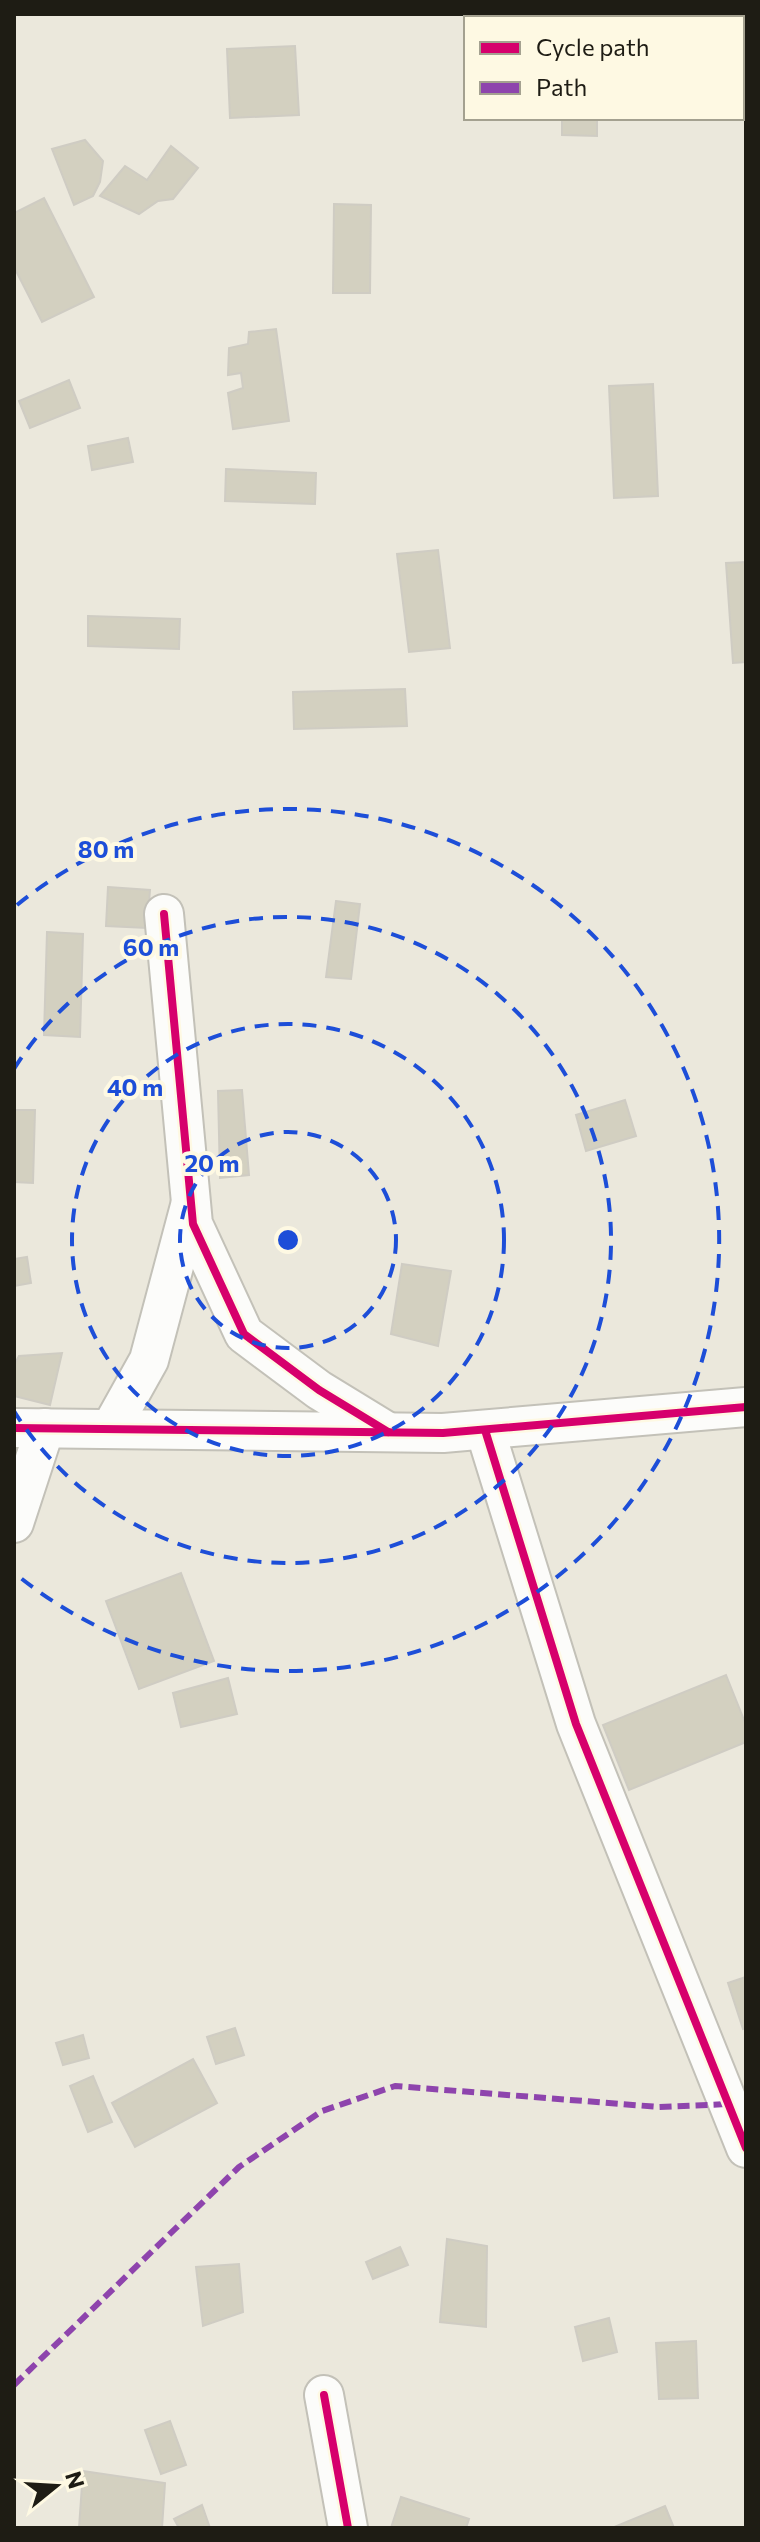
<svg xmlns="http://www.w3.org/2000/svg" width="760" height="2542" font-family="Commissioner,sans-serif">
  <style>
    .building { fill: #d3d0c0; stroke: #cfccc3; stroke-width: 2 }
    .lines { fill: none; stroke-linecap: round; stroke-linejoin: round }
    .street-casing { stroke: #c3c1b8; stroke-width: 42 }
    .street { stroke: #fcfcfa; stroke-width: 38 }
    .quiet { stroke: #8e44ad; stroke-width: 6; stroke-dasharray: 12 6; stroke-linecap: butt }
    .cycleway-casing { stroke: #fef9e3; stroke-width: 13 }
    .cycleway { stroke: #d6006c; stroke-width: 8 }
    .ring { fill: none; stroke: #1d4ed8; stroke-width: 4; stroke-dasharray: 14 10 }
    .centre { fill: #1d4ed8; stroke: #fef9e3; stroke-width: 4 }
    .ring-label { font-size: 24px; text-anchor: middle; font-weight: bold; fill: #1d4ed8; stroke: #fef9e3; stroke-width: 8; stroke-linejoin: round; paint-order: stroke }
  </style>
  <rect width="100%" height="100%" fill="#ebe8dc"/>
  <!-- building -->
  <g class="building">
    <polygon points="597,14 685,14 685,18 596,18"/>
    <polygon points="295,46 299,115 230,118 227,49"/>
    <polygon points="562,118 597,118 597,136 562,135"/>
    <polygon points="85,140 103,161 100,182 93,196 74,205 52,149"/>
    <polygon points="171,146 198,168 173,199 158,201 139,214 100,196 125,166 147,180"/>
    <polygon points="44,198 94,297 42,322 14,267 14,213"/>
    <polygon points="334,204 371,205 370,293 333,293"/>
    <polygon points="276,329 289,421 233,429 228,393 243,388 241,373 228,375 229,348 248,344 249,332"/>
    <polygon points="69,380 80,408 30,428 19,401"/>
    <polygon points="653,384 658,496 614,498 609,386"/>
    <polygon points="128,438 133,462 92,470 88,446"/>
    <polygon points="226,469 316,473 315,504 225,501"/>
    <polygon points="438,550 450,648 409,652 397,554"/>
    <polygon points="746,562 746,662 733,663 726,563"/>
    <polygon points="88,616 180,619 179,649 88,646"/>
    <polygon points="405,689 407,726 294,729 293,692"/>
    <polygon points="108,887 150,890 147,928 106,926"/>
    <polygon points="336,901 360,904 351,979 326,977"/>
    <polygon points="47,932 83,934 80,1037 44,1035"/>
    <polygon points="242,1090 249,1175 220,1178 218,1091"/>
    <polygon points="625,1100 636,1136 586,1151 576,1115"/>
    <polygon points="14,1110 35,1110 33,1183 14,1182"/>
    <polygon points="27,1257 31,1283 14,1286 14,1259"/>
    <polygon points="402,1264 451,1271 438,1346 391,1334"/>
    <polygon points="62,1353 50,1405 14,1396 14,1365 19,1356"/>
    <polygon points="181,1573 214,1661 139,1689 106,1601"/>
    <polygon points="726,1675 746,1725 746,1742 629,1790 603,1725"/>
    <polygon points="228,1678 237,1714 181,1727 173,1693"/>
    <polygon points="746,1977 746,2028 743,2029 728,1983"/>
    <polygon points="235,2028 244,2055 216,2064 207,2037"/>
    <polygon points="83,2035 89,2058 63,2065 56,2043"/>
    <polygon points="193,2059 217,2103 135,2147 112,2103"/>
    <polygon points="93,2076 112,2122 88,2132 70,2086"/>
    <polygon points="447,2239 487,2246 486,2327 440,2322"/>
    <polygon points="400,2247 408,2265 373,2279 366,2262"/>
    <polygon points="239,2264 243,2312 203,2326 196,2267"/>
    <polygon points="609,2318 617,2352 583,2361 575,2327"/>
    <polygon points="696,2341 698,2398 659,2399 656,2343"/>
    <polygon points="170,2421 186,2465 161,2474 145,2430"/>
    <polygon points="83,2471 165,2483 162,2528 79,2528"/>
    <polygon points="401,2497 469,2519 466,2528 391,2528"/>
    <polygon points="202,2505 210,2528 179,2528 174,2519"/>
    <polygon points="665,2506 674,2528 612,2528"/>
  </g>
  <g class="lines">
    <defs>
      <g id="street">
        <polyline points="164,914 193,1224 244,1334 319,1390 386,1431"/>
        <polyline points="14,1428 443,1433 746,1407"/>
        <polyline points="111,1428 149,1360 190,1206"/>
        <polyline points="485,1430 576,1724 746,2148"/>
        <polyline points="14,1523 45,1428"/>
        <polyline points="324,2395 348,2528"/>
      </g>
    </defs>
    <!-- street casing -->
    <use href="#street" class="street-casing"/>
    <!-- street -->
    <use href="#street" class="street"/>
    <!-- quiet -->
    <polyline class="quiet" points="14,2385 239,2167 322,2111 395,2086 659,2107 728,2104"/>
    <defs>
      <g id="cycleway">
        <polyline points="164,914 193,1224 244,1334 319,1390 388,1432"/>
        <polyline points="14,1428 443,1433 746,1407"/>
        <polyline points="485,1430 576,1724 746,2148"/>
        <polyline points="324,2395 348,2528"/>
      </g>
    </defs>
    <!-- cycleway casing -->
    <use href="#cycleway" class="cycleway-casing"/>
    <!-- cycleway -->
    <use href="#cycleway" class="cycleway"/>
  </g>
  <!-- distance rings -->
  <g class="ring">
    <circle cx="288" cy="1240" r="108"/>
    <circle cx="288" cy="1240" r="216"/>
    <path d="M14 1069A323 323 0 1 1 14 1411"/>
    <path d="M17 905A431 431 0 1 1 17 1575"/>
  </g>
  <circle cx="288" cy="1240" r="12" class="centre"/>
  <g class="ring-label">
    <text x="106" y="858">80 m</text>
    <text x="151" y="956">60 m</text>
    <text x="135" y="1096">40 m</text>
    <text x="212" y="1172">20 m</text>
  </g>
  <!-- border -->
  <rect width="760" height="2542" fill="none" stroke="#1e1c14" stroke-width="32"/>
  <!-- legend -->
  <rect x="464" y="16" width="280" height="104" fill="#fef9e3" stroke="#a4a190" stroke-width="2"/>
  <rect x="480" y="42" width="40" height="12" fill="#d6006c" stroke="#a4a190" stroke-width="2"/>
  <text x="536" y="56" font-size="24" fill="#1e1c14">Cycle path</text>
  <rect x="480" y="82" width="40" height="12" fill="#8e44ad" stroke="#a4a190" stroke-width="2"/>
  <text x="536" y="96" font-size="24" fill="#1e1c14">Path</text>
  <!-- north arrow -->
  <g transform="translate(56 2486) rotate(72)" stroke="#fef9e3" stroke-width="6" paint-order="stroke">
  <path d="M0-6L14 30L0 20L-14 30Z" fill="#1e1c14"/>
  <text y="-12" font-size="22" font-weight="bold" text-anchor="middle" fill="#1e1c14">N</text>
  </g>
</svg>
